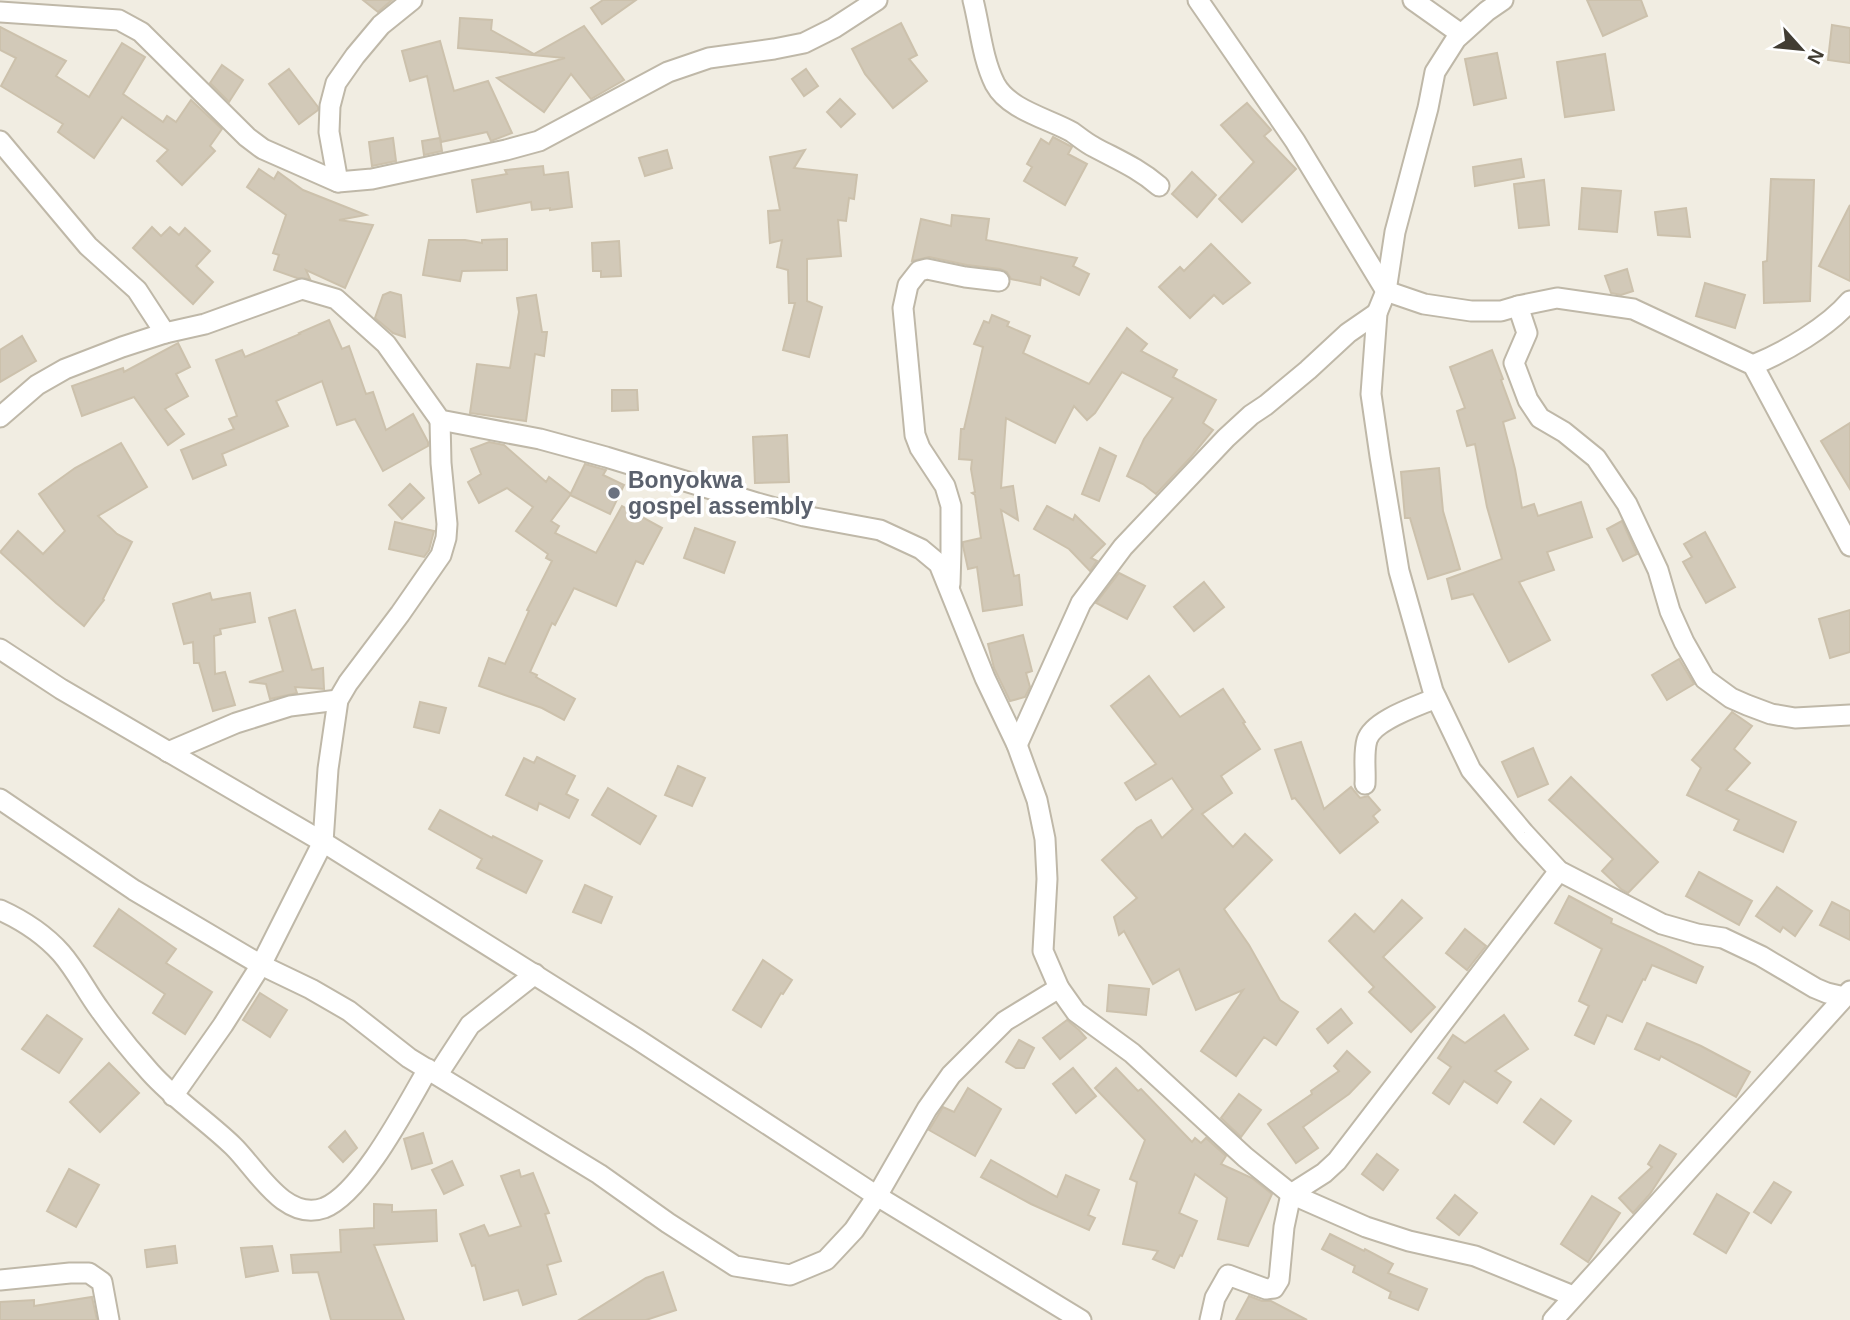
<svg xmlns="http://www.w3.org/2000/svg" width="1850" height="1320" font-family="Arial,sans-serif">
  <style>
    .building { fill: #d2c9b8; stroke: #ccc1ac; stroke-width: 2 }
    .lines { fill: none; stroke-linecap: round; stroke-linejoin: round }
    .street-casing { stroke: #bfb8a8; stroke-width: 23 }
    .street { stroke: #fff; stroke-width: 19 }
    .worship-dot { fill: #6b7280; stroke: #fff; stroke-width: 2.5 }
    .labels { text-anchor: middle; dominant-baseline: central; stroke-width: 7; stroke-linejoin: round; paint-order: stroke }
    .worship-label { font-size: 23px; font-weight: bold; fill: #5b616d; stroke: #fff; text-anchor: start }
  </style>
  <rect width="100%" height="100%" fill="#f1ede2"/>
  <!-- building -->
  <g class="building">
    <polygon points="363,0 392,0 378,12"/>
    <polygon points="603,0 636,0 602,24 591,8"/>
    <polygon points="1587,0 1641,0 1647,16 1603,36"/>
    <polygon points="460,18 492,20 491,30 534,54 584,26 624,80 591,99 571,74 544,112 497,78 565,58 458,48"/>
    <polygon points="901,23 917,55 909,59 927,81 893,108 865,74 852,49"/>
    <polygon points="1832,25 1850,28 1850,63 1828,60"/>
    <polygon points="0,27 66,61 56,76 89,97 122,43 145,57 123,94 163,122 167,116 176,122 191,100 222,129 210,146 215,151 182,185 157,161 168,150 122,117 94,158 58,132 63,124 1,86 16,58 0,50"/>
    <polygon points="440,41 454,91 488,81 512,133 491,141 487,132 441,142 427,76 410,81 402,51"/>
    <polygon points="1497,53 1506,98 1474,105 1465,59"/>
    <polygon points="1605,54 1614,110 1565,117 1557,62"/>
    <polygon points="222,65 243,80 229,102 210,83"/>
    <polygon points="289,69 318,107 318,110 299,124 269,84"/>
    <polygon points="806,69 818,86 804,96 792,79"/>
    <polygon points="840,99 855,114 841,127 827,112"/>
    <polygon points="1247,103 1271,130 1264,136 1296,169 1242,222 1219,199 1254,162 1221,125"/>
    <polygon points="1053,137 1072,147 1068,154 1087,164 1065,205 1024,181 1032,167 1027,164 1041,139 1049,144"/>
    <polygon points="393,138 396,161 372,166 369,142"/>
    <polygon points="440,138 442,151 424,155 422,141"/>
    <polygon points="667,150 672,168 645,176 639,158"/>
    <polygon points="805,150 794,168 857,175 854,199 849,198 846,221 838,220 841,256 807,259 807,301 822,307 809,357 783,350 795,303 789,303 788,270 777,267 782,240 770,243 768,211 780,210 770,157"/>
    <polygon points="1521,159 1524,177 1475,186 1473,167"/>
    <polygon points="543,166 544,175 568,172 572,207 550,210 550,208 532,210 531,202 477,212 472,180 507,174 505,170"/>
    <polygon points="259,169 274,179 278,172 303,190 366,215 339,220 373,225 345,288 306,270 310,279 297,278 274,270 279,255 273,253 286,215 247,187"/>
    <polygon points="1192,172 1216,195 1197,217 1172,194"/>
    <polygon points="1771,179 1814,180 1810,301 1764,303 1763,262 1767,261"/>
    <polygon points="1544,180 1549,225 1519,228 1514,184"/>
    <polygon points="1582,188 1621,191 1617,232 1579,229"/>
    <polygon points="1850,205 1850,281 1819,266"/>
    <polygon points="1686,208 1690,237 1658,235 1655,212"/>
    <polygon points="952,215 989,219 986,240 1077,258 1073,266 1089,274 1079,295 1041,277 1040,285 1011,279 1007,272 1000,269 967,265 929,257 912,261 921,219 951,226"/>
    <polygon points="152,227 161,236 170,227 179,235 185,228 210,251 196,266 213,282 193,304 133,248"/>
    <polygon points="507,239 507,270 462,271 460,281 423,275 429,240 465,240 482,243 482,240"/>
    <polygon points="619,241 621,276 601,277 601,271 593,271 592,243"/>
    <polygon points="1211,244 1250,283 1223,304 1214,295 1190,318 1159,287 1180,267 1184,271"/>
    <polygon points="1627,269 1633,291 1621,295 1611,293 1605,276"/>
    <polygon points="1705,283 1745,295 1735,328 1696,316"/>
    <polygon points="390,292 401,295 405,337 393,333 375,318 383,295"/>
    <polygon points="536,295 542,332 547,332 544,356 535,354 526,421 470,413 477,364 510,368 519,312 517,298"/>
    <polygon points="992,315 1009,322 1007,326 1030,336 1023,353 1089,384 1127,328 1147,344 1141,351 1177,370 1173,377 1216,400 1203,423 1213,430 1191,457 1156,494 1143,484 1127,476 1144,439 1173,398 1122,372 1095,413 1087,420 1074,406 1055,443 1006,418 1001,488 1013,486 1018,520 1001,510 1014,576 1019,575 1022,605 983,611 977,567 968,569 963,546 963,542 981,538 975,495 972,493 975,492 971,469 972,460 959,459 961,429 964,429 983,347 974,344 984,321 989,323"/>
    <polygon points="329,320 342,349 349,346 366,394 373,392 386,430 413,414 428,442 428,446 383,471 355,419 337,425 322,381 276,401 288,426 222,454 226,465 193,479 181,450 234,429 229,419 237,416 216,360 242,350 245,357 300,334 299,333"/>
    <polygon points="22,336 36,361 0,382 0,350"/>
    <polygon points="178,343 190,367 176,374 188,396 165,409 184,434 168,445 134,397 82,416 72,386 123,368 124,372"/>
    <polygon points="1492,350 1503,379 1501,380 1515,418 1503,422 1515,469 1522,508 1534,504 1538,516 1581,502 1592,537 1547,552 1554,570 1519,582 1550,640 1509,662 1473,594 1452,599 1447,579 1502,559 1487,507 1475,444 1467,446 1457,411 1465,408 1450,367"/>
    <polygon points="612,390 637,390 638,410 612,411"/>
    <polygon points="1850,423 1850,489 1821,441"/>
    <polygon points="787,435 789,482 755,483 753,437"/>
    <polygon points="489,442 504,445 546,482 549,477 571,494 551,521 559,526 555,533 596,553 622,506 662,528 643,564 636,561 616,606 574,588 555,625 552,623 530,672 537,675 536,677 575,699 564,720 542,708 479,686 489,658 505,664 529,611 527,610 552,561 546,558 548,554 516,531 533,507 507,488 479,503 468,482 481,474 471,449"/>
    <polygon points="121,443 147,487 98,516 117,534 132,542 103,599 104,600 84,626 56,603 0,552 18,531 43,554 65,531 39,494 75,468"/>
    <polygon points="1100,448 1116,456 1099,501 1082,494"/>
    <polygon points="585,464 606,470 603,475 624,485 610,514 570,495"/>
    <polygon points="1439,468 1443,511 1460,569 1428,579 1410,518 1405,518 1401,472"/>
    <polygon points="410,484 424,498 402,519 389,505"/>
    <polygon points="1047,506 1073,520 1075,515 1105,544 1091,558 1097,561 1090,571 1069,549 1034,529"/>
    <polygon points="1622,521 1637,554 1623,561 1607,529"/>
    <polygon points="395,522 434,531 429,550 424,557 389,549"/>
    <polygon points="695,528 735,542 724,573 684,558"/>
    <polygon points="1705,532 1735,587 1706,603 1683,562 1692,557 1684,544"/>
    <polygon points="1119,573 1145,586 1127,619 1096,603"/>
    <polygon points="1204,582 1224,607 1194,631 1174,607"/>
    <polygon points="210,593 212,600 250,593 255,622 220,629 221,634 214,636 215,674 225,672 235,705 213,711 199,663 194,663 193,642 184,644 173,604"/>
    <polygon points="295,610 312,670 323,668 324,689 295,687 297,693 270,699 266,684 249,682 283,671 269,618"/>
    <polygon points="1850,610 1850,652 1830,658 1819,619"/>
    <polygon points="1023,635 1032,671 1026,673 1030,687 1025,697 1010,701 994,668 988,644"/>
    <polygon points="1679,659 1694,684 1667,700 1652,675"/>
    <polygon points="1149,676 1180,717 1223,689 1245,722 1243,723 1260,749 1221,776 1232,793 1202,814 1233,847 1245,834 1272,860 1224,909 1249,945 1280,1000 1298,1012 1276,1045 1264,1037 1236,1076 1201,1051 1243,990 1196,1010 1179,969 1153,984 1124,931 1119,935 1114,917 1137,898 1102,860 1137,828 1151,820 1162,838 1193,809 1172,778 1136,800 1125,783 1156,764 1111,706"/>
    <polygon points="420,702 446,708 439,733 414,727"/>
    <polygon points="1732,712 1752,726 1734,749 1750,763 1726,790 1796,822 1783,852 1734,830 1739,820 1687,795 1701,768 1692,760"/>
    <polygon points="1301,742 1324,809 1351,787 1360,798 1368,796 1380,810 1373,816 1378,822 1340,853 1295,798 1292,799 1275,750"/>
    <polygon points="1533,748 1548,784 1518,797 1502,762"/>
    <polygon points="537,757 575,776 566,794 578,800 569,818 539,803 537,810 506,795 524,758 534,763"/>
    <polygon points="678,766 705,778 692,806 665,795"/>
    <polygon points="1571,777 1658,862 1628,893 1621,889 1602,871 1613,859 1549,800"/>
    <polygon points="608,788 656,816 640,844 592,815"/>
    <polygon points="440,810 492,838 493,836 542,861 526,893 477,868 482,859 429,829"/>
    <polygon points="1699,872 1752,901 1739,925 1686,896"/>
    <polygon points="585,885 612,897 601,923 573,912"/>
    <polygon points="1777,887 1812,911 1795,936 1783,927 1780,932 1756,916"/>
    <polygon points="1569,896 1612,919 1611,923 1665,948 1703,967 1696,983 1652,965 1645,980 1643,979 1622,1022 1607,1015 1594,1044 1575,1035 1589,1006 1579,1001 1602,949 1555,923"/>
    <polygon points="1402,900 1422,918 1383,957 1435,1007 1411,1032 1369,992 1374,987 1329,941 1355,914 1374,932"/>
    <polygon points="1832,902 1850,911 1850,940 1820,925"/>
    <polygon points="119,909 176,949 166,963 212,992 185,1034 153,1013 165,994 94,946"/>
    <polygon points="1465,929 1486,946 1467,970 1446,953"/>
    <polygon points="763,960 792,980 783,994 781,993 761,1027 733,1010"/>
    <polygon points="1109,985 1149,989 1146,1015 1107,1011"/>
    <polygon points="260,993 287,1010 270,1037 243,1020"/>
    <polygon points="1341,1009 1352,1023 1328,1043 1317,1029"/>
    <polygon points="47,1015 82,1039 59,1073 22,1049"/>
    <polygon points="1504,1015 1528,1049 1495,1071 1511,1082 1497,1103 1464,1081 1449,1104 1433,1093 1451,1067 1438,1058 1453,1035 1465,1043"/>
    <polygon points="1067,1020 1079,1030 1086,1038 1060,1059 1043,1038"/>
    <polygon points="1647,1023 1701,1046 1750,1072 1736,1097 1661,1056 1659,1060 1635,1049"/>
    <polygon points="1019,1040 1034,1048 1024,1068 1016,1068 1006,1062"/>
    <polygon points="1347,1051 1370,1072 1349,1094 1303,1127 1318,1148 1296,1163 1268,1124 1312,1094 1311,1091 1339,1071 1334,1066"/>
    <polygon points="109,1063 139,1093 100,1132 70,1102"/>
    <polygon points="1073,1068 1096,1096 1076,1113 1053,1084"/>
    <polygon points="1116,1068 1138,1091 1141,1089 1192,1142 1195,1138 1201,1143 1206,1138 1226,1156 1221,1164 1252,1178 1272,1194 1248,1246 1218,1239 1227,1198 1195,1174 1179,1213 1197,1221 1182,1256 1180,1255 1174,1268 1153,1259 1158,1251 1123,1244 1137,1182 1130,1179 1145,1140 1095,1088"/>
    <polygon points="968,1088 1001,1109 975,1156 929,1130 943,1107 954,1112"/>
    <polygon points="1239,1094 1261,1110 1241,1137 1221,1118"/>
    <polygon points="1541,1099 1571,1121 1554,1144 1524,1122"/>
    <polygon points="345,1131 357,1148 343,1162 329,1147"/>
    <polygon points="423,1133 432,1163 412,1169 404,1139"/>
    <polygon points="1660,1145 1676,1154 1650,1194 1633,1213 1619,1198 1652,1167 1648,1164"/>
    <polygon points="1377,1154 1398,1170 1383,1190 1362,1174"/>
    <polygon points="991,1160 1057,1197 1066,1175 1099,1190 1088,1215 1095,1218 1089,1230 1031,1204 981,1177"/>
    <polygon points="452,1161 463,1185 444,1194 432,1170"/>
    <polygon points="69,1169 99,1185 76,1227 47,1211"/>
    <polygon points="519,1170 521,1177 533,1173 549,1213 545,1214 561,1261 547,1265 556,1294 523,1305 518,1290 484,1300 475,1265 472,1266 460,1234 484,1225 489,1236 521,1226 501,1176"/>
    <polygon points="1774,1182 1791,1192 1771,1223 1754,1212"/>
    <polygon points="1717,1194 1749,1213 1726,1253 1694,1234"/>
    <polygon points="1455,1195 1477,1213 1459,1235 1437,1218"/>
    <polygon points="1592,1196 1620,1213 1588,1262 1561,1244"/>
    <polygon points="374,1204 392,1205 392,1212 436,1210 437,1241 374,1245 404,1320 331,1320 318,1272 293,1273 291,1255 341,1252 340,1230 374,1228"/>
    <polygon points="1330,1234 1364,1251 1365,1249 1393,1264 1388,1273 1427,1289 1418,1310 1389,1298 1391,1292 1353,1272 1355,1266 1322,1249"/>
    <polygon points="175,1246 177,1263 147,1267 145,1250"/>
    <polygon points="272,1246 278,1271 246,1277 241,1248"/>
    <polygon points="663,1272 676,1310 646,1320 579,1320 646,1278"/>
    <polygon points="1249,1296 1262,1301 1271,1301 1307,1320 1236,1320"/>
    <polygon points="92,1297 97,1320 0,1320 0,1302 34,1300 34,1306"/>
  </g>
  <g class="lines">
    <defs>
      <g id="street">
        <path d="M973,0C980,27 982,58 995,84C1009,110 1047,118 1072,132C1079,137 1086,143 1094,147C1118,160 1138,168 1159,186"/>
        <polyline points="1198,0 1295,141 1386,291 1424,304 1471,311 1501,311 1518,306 1557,298 1633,309 1753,365 1850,546"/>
        <polyline points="1413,0 1461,34"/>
        <polyline points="1503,0 1487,11 1456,39 1435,72 1428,108 1395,232 1386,291 1377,313 1371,394 1380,456 1399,571 1433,691 1471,770 1524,833 1559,871 1662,924 1697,934 1723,938 1761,956 1815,988 1827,993 1844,997"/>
        <polyline points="0,12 119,20 141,32 247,137 263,149 338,182 372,179 506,150 539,141 668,72 709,58 774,49 804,43 834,28 877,0"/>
        <polyline points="0,141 88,246 137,290 165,333"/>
        <polyline points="338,182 329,132 330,106 336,83 355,56 381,25 412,0"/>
        <polyline points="1518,306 1527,333 1514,363 1528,400 1540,418 1564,432 1596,458 1627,504 1658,570 1670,611 1684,642 1705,679 1731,698 1747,705 1771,714 1795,718 1850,715"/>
        <path d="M1753,365C1785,352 1828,327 1850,301"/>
        <polyline points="0,417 37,385 65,369 122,347 165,333 205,324 302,289 336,299 386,344 440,420 540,439 606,457 757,503 804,516 880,530 921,549 939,564 985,678 1017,745 1037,800 1045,839 1047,879 1043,951 1059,988 1076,1012 1132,1053 1245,1157 1291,1194 1366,1227 1409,1241 1475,1256 1573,1296"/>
        <polyline points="950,584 951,551 951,506 945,486 920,448 915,435 903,308 908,285 919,271 927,269 965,277 999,281"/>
        <polyline points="0,649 61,689 323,842 637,1039 877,1196 1081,1320"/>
        <polyline points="1017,745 1081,603 1123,547 1226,438 1251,415 1266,405 1308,370 1348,333 1377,313"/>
        <polyline points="168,752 236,723 290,706 338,700"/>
        <path d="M1365,784C1366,770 1363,754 1367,740C1373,720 1418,706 1436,698"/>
        <polyline points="0,799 134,890 261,965 311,989 349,1011 409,1058 599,1174 668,1223 735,1266 790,1275 826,1260 854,1230 877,1196 927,1109 951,1075 1005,1021 1059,988"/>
        <path d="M0,910C22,920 44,934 61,953C76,970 86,991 100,1010C115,1031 132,1052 150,1072C175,1100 206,1120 233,1146C256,1168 284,1222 324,1208C362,1193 407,1105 428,1069"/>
        <polyline points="438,1074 470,1025 535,974"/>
        <polyline points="173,1096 223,1025 261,965 323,842 328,769 338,700 348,683 400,614 441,555 446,538 447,524 441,463 440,420"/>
        <polyline points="0,1280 70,1273 89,1273 102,1282 109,1320"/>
        <polyline points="1210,1320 1215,1298 1228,1275 1266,1289 1274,1288 1279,1280 1284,1227 1291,1194 1324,1173 1337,1161 1559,871"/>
        <polyline points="1553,1320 1850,991"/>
      </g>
    </defs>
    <!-- street casing -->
    <use href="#street" class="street-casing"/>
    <!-- street -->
    <use href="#street" class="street"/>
  </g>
  <!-- markers -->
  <circle class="worship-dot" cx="614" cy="493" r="7"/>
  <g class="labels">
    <!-- worship labels -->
    <g class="worship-label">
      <text x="628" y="480">Bonyokwa<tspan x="628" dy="26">gospel assembly</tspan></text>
    </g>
  </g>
  <!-- north arrow -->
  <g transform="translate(1801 49) rotate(117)" stroke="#ffffff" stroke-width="5" paint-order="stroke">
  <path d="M0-5L12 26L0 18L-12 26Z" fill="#423d33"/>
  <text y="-10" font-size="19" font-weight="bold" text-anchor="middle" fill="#423d33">N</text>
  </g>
</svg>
